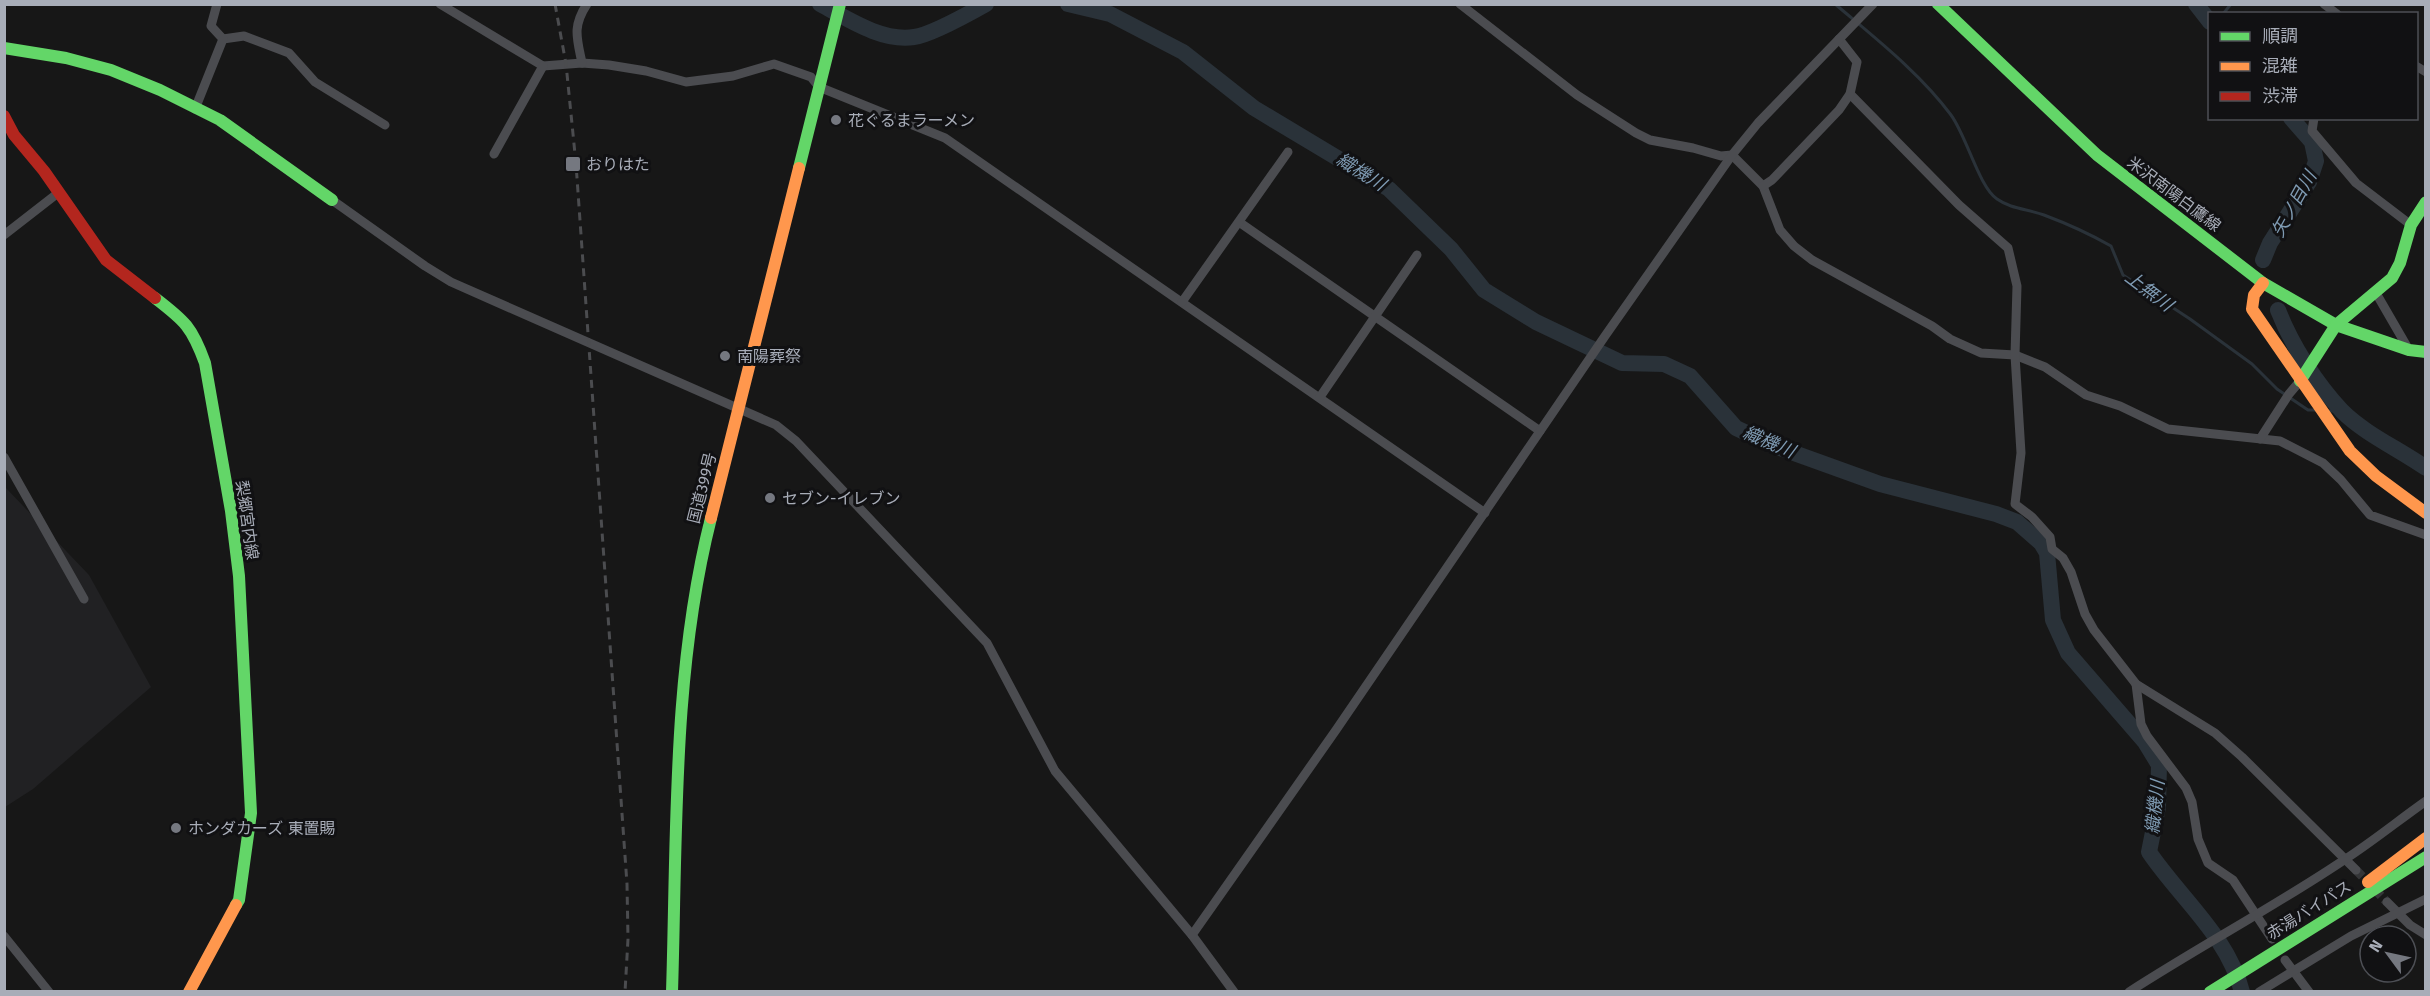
<svg xmlns="http://www.w3.org/2000/svg" width="2430" height="996" font-family="'Fira Sans','Noto Sans JP',sans-serif">
  <style>
    .built { fill: #212123 }
    .lines { fill: none; stroke-linecap: round; stroke-linejoin: round }
    .stream { stroke: #2a3239; stroke-width: 3 }
    .river { stroke: #2a3239; stroke-width: 16 }
    .street-tunnel { stroke: #343537; stroke-width: 9; stroke-dasharray: 9 4.5; stroke-linecap: butt }
    .street { stroke: #4b4c50; stroke-width: 9 }
    .fast { stroke: #63d668; stroke-width: 12 }
    .slow { stroke: #ff974d; stroke-width: 12 }
    .jam { stroke: #b3261e; stroke-width: 12 }
    .rail { stroke: #4b4c4f; stroke-width: 3; stroke-dasharray: 8 6; stroke-linecap: butt }
    .poi-dot { fill: #757880; stroke: #111113; stroke-width: 2 }
    .labels { text-anchor: middle; dominant-baseline: central; stroke-width: 6; stroke-linejoin: round; paint-order: stroke }
    .poi-label { font-size: 16px; fill: #a8adb8; stroke: #111113; text-anchor: start }
    .street-label { font-size: 16px; fill: #a8adb8; stroke: #111113 }
    .water-label { font-size: 18px; font-style: italic; fill: #7f9bb3; stroke: #111113 }
  </style>
  <rect width="100%" height="100%" fill="#171717"/>
  <!-- built -->
  <polygon class="built" points="5,487 89,575 151,687 33,789 5,807"/>
  <g class="lines">
    <!-- stream -->
    <g class="stream">
      <path d="M1835,4C1875,38 1920,73 1951,115C1967,137 1979,187 1997,199C2011,209 2028,209 2044,215C2068,224 2090,234 2111,246L2123,275L2190,319L2252,364L2277,389L2308,410H2318"/>
      <polyline points="2223,14 2231,4"/>
      <polyline points="2327,411 2343,411"/>
    </g>
    <!-- river -->
    <g class="river">
      <path d="M820,4C848,19 882,42 914,37C931,35 970,13 986,4"/>
      <path d="M1068,4L1110,14L1183,52L1254,108L1389,189L1451,249L1484,290L1536,322L1622,363L1664,364L1690,376L1736,428L1772,445L1880,484L1996,514L2017,522L2041,543L2047,553L2053,620L2068,653L2145,742L2159,765L2158,807L2149,852C2180,898 2228,936 2242,992"/>
      <polyline points="2196,4 2210,22"/>
      <polyline points="2263,260 2270,243 2309,182 2316,161 2312,142 2291,118"/>
      <path d="M2278,310C2292,346 2316,383 2342,411C2365,434 2399,449 2426,468"/>
    </g>
    <!-- street-tunnel -->
    <polyline class="street-tunnel" points="2356,870 2387,902"/>
    <!-- street -->
    <g class="street">
      <polyline points="440,4 543,66 582,63 609,65 646,71 686,82 733,76 774,64 811,77 819,87 945,138 1485,513"/>
      <polyline points="1460,4 1577,95 1636,133 1650,140 1693,148 1721,156 1732,155 1763,186 1780,230 1794,246 1812,260 1932,326 1950,339 1981,353 2015,355 2045,367 2086,395 2120,406 2168,429 2280,441 2323,463 2341,480 2370,515 2426,535"/>
      <polyline points="2324,4 2337,14"/>
      <polyline points="223,39 244,36 289,53 315,82 385,125"/>
      <path d="M582,63C577,38 572,27 587,4"/>
      <polyline points="2416,66 2426,72"/>
      <polyline points="1850,94 1959,205 2008,248 2017,286 2015,355 2021,453 2015,504 2032,517 2050,537 2052,549 2063,558 2071,572 2085,614 2094,630 2136,684 2215,733 2242,757 2356,870"/>
      <polyline points="195,109 223,39 211,26 217,4"/>
      <polyline points="2314,118 2312,131 2356,183 2411,225"/>
      <polyline points="494,154 543,66"/>
      <polyline points="1763,186 1772,180 1839,110 1850,94 1857,62 1839,39"/>
      <polyline points="332,200 425,266 451,282 776,425 796,441 987,643 1055,771 1192,935 1234,992"/>
      <polyline points="1239,222 1540,431"/>
      <polyline points="4,235 58,193"/>
      <polyline points="2376,293 2409,350"/>
      <polyline points="1182,302 1288,152"/>
      <polyline points="1320,397 1417,255"/>
      <polyline points="2260,439 2289,394 2300,381"/>
      <polyline points="4,457 84,599"/>
      <polyline points="2136,684 2141,724 2147,736 2186,788 2192,802 2198,839 2208,863 2233,880 2272,939"/>
      <polyline points="2387,902 2410,925 2426,935"/>
      <polyline points="1192,935 1336,730 1605,336 1732,155 1758,123 1873,4"/>
      <polyline points="4,936 49,992"/>
      <polyline points="2285,960 2309,992"/>
      <path d="M2129,992C2200,946 2274,907 2344,860C2372,842 2399,820 2426,801"/>
      <polyline points="2259,992 2351,936 2426,899"/>
    </g>
    <!-- fast -->
    <g class="fast">
      <polyline points="1938,4 2097,155 2263,283 2336,325 2409,350 2426,352"/>
      <polyline points="4,48 66,58 111,70 160,90 220,120 332,200"/>
      <polyline points="799,168 840,4"/>
      <path d="M155,298C185,321 192,327 205,363L231,511L239,576L251,813L239,900L236,905"/>
      <polyline points="2300,381 2336,325 2392,278 2400,263 2411,225 2426,202"/>
      <path d="M672,992C677,835 672,672 711,518"/>
      <polyline points="2210,992 2426,857"/>
    </g>
    <!-- slow -->
    <g class="slow">
      <polyline points="2263,283 2254,295 2252,309 2350,451 2376,476 2426,513"/>
      <polyline points="711,518 799,168"/>
      <polyline points="2368,882 2426,838"/>
      <polyline points="189,992 236,905"/>
    </g>
    <!-- jam -->
    <polyline class="jam" points="4,116 14,135 44,171 106,260 155,298"/>
    <!-- rail -->
    <polyline class="rail" points="555,4 566,64 576,164 627,884 628,939 625,992"/>
  </g>
  <!-- markers -->
  <g class="poi-dot">
    <circle cx="836" cy="120" r="6"/>
    <rect x="565" y="156" width="16" height="16" rx="3"/>
    <circle cx="725" cy="356" r="6"/>
    <circle cx="770" cy="498" r="6"/>
    <circle cx="176" cy="828" r="6"/>
  </g>
  <g class="labels">
    <!-- poi labels -->
    <g class="poi-label">
      <text x="848" y="120">花ぐるまラーメン</text>
      <text x="586" y="164">おりはた</text>
      <text x="737" y="356">南陽葬祭</text>
      <text x="782" y="498">セブン-イレブン</text>
      <text x="188" y="828">ホンダカーズ 東置賜</text>
    </g>
    <!-- street labels -->
    <g class="street-label">
      <text transform="translate(2174 194) rotate(37)">米沢南陽白鷹線</text>
      <text transform="translate(702 488) rotate(-76)">国道399号</text>
      <text transform="translate(247 520) rotate(82)">梨郷宮内線</text>
      <text transform="translate(2309 910) rotate(-32)">赤湯バイパス</text>
    </g>
    <!-- water labels -->
    <g class="water-label">
      <text transform="translate(1361 172) rotate(32)">織機川</text>
      <text transform="translate(2294 204) rotate(-61)">矢ノ目川</text>
      <text transform="translate(2149 291) rotate(37)">上無川</text>
      <text transform="translate(1769 442) rotate(23)">織機川</text>
      <text transform="translate(2155 807) rotate(-84)">織機川</text>
    </g>
  </g>
  <!-- border -->
  <rect width="2430" height="996" fill="none" stroke="#a8adb8" stroke-width="12"/>
  <!-- legend -->
  <rect x="2208" y="12" width="210" height="108" fill="#111113" stroke="#4d4f55" stroke-width="1.5"/>
  <rect x="2220" y="32" width="30" height="9" fill="#63d668" stroke="#4d4f55" stroke-width="1.5"/>
  <text x="2262" y="42" font-size="18" fill="#a8adb8">順調</text>
  <rect x="2220" y="62" width="30" height="9" fill="#ff974d" stroke="#4d4f55" stroke-width="1.5"/>
  <text x="2262" y="72" font-size="18" fill="#a8adb8">混雑</text>
  <rect x="2220" y="92" width="30" height="9" fill="#b3261e" stroke="#4d4f55" stroke-width="1.5"/>
  <text x="2262" y="102" font-size="18" fill="#a8adb8">渋滞</text>
  <!-- north arrow -->
  <g transform="translate(2388 954) rotate(303)"><circle r="28" fill="#111113" stroke="#4d4f55" stroke-width="1.5"/>
  <path d="M0-4.5L10 22L0 15L-10 22Z" fill="#757880"/>
  <text y="-9" font-size="16" font-weight="bold" text-anchor="middle" fill="#a8adb8">N</text>
  </g>
</svg>
